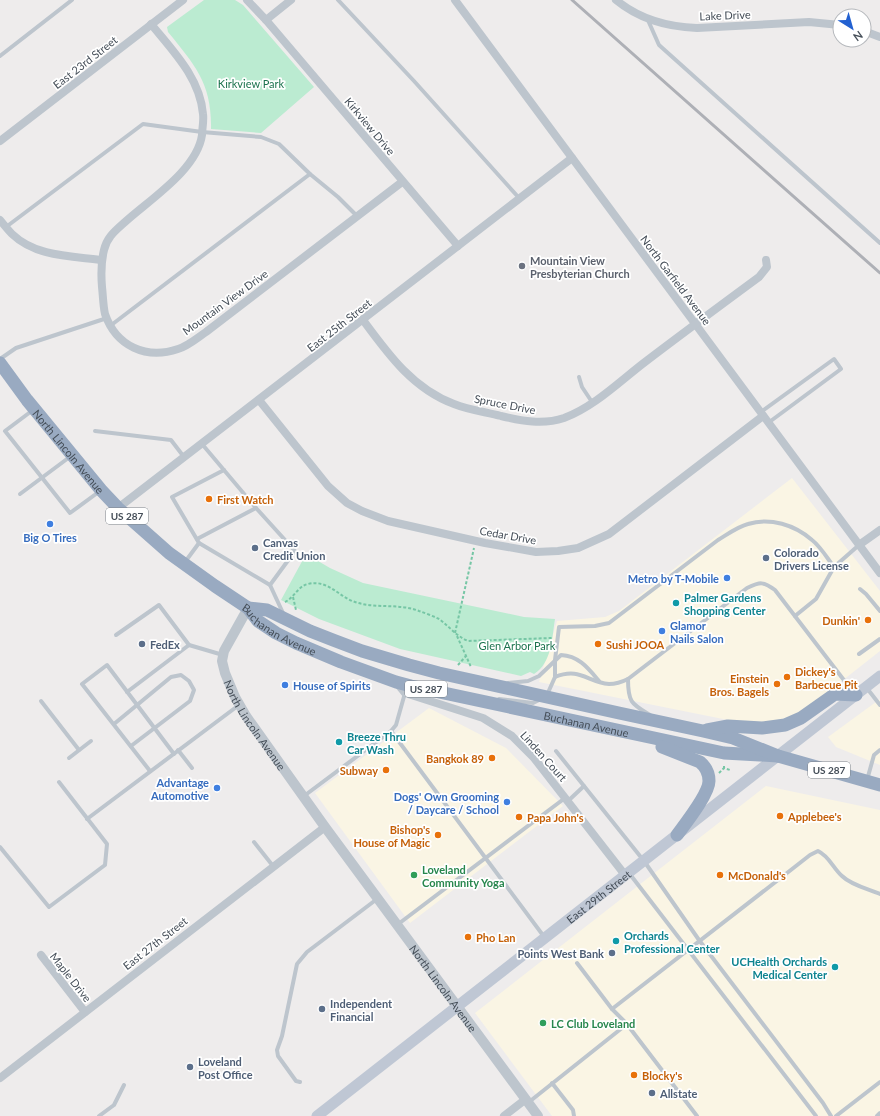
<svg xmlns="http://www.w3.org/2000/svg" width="880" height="1116" font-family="Lato,sans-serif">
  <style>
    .commercial { fill: #faf5e4 }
    .green { fill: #bbebd1 }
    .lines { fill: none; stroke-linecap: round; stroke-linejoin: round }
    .path { stroke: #76c6a5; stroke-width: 2; stroke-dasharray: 3 2; stroke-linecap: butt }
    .service { stroke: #bdc5cd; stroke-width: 4 }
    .minor { stroke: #bdc5cd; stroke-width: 8 }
    .tertiary { stroke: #bdc5cd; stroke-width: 10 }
    .secondary { stroke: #bfc7d4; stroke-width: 11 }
    .trunk { stroke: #99aac1; stroke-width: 13 }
    .rail { stroke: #aeb0b6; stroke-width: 3 }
    .worship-dot { fill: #6b7280; stroke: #fff; stroke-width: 1.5 }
    .food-dot { fill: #e8710a; stroke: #fff; stroke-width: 1.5 }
    .shop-dot { fill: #3f7fe0; stroke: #fff; stroke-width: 1.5 }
    .service-dot { fill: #5c6f8a; stroke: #fff; stroke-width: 1.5 }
    .culture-dot { fill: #0f9aa8; stroke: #fff; stroke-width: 1.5 }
    .leisure-dot { fill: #2e9e5b; stroke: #fff; stroke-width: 1.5 }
    .labels { text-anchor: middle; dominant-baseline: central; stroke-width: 3.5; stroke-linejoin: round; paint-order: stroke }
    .shield { fill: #fff; stroke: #7d838a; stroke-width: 1 }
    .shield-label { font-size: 10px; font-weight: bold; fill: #454e58 }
    .street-label { font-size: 11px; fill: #454e58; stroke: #fff }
    .park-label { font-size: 11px; fill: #1c734e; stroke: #fff }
    .worship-label { font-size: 11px; font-weight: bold; fill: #5b616d; stroke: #fff; text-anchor: start }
    .food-label { font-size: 11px; font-weight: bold; fill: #c56008; stroke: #fff; text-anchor: start }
    .shop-label { font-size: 11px; font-weight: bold; fill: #366cbe; stroke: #fff; text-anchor: end }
    .service-label { font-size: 11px; font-weight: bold; fill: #4e5e75; stroke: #fff; text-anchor: start }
    .culture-label { font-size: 11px; font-weight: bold; fill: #0d838f; stroke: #fff; text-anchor: start }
    .leisure-label { font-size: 11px; font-weight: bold; fill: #27864d; stroke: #fff; text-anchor: start }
  </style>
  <rect width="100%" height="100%" fill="#eeecec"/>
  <!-- commercial -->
  <g class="commercial">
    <polygon points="792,478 880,591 880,651 800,714 767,723 738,722 539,682 557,621 605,617 619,611"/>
    <polygon points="880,699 880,765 836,747 828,737"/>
    <polygon points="429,708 506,748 563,806 410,923 315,793"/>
    <polygon points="766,786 880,810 880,1116 552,1116 475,1013"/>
  </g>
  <!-- green -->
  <g class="green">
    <path d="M204,0H235L243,5L314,87L261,133L211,129C212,84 195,65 168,32L167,27Z"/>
    <path d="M306,554L330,568L363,583L524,617L555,619C552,637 552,663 534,674L530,672L521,676L400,649L319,619L281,600Z"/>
  </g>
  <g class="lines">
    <!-- path -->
    <g class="path">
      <polyline points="293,597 296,610"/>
      <path d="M285,602C294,598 298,586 308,584C328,579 339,597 355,602C376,609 399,603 419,611C425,613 433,616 439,619C449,626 456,636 468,641L552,638"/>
      <polyline points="455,633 474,548"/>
      <polyline points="457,636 471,667"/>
      <polyline points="458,665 466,656"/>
      <polyline points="724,766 724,768 730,770"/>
      <polyline points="719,773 724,768"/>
    </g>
    <!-- service -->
    <g class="service">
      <polyline points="338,0 414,81 520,199"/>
      <polyline points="647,18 659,45 880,243"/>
      <polyline points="0,56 72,0"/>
      <polyline points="6,227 143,124 202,132 261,137 279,144 310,174 338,197 357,216"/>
      <polyline points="110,326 310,174"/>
      <polyline points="0,359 16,348 107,318"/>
      <polyline points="579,377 582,387 592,402"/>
      <polyline points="33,410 5,431 70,513 100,491"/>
      <polyline points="761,412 834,359 841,369 768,423"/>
      <polyline points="95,431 171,440 184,457"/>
      <polyline points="202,444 256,508"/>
      <polyline points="224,470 172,497 199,543 270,585 283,613"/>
      <polyline points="20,494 71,456"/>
      <polyline points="197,539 256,508 295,551 270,585"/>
      <polyline points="185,562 199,543"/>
      <polyline points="860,589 866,594 880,611"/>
      <polyline points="795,616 816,599 834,567 859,545"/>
      <polyline points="116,635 159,605 189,645 223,655"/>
      <polyline points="859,654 880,639"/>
      <path d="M555,677V660L559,627L595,626L609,623L718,540C728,534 737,527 748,524C770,517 795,525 812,540C821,547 827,558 834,567"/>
      <path d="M628,679C628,703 632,704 650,715"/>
      <path d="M508,683L528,681L539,676L561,655C579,656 588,668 599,681"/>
      <polyline points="866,687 880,705"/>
      <polyline points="127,692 189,645"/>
      <path d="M547,695L555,677C580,667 587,682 609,684C616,684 622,682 628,679L747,588C760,582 763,581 775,590L853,692"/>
      <polyline points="499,699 533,703 541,699"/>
      <polyline points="41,701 79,750"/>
      <polyline points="114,724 171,677 181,675 189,681 194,690 190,701 131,746"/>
      <polyline points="391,731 545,938"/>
      <polyline points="178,750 192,768"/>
      <polyline points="556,751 644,861 699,940 823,1103 831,1116"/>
      <polyline points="69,758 91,741"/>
      <polyline points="150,771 82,684 107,665 174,754"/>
      <polyline points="867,780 874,755 880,750"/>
      <polyline points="304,796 391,731 396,725 405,693"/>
      <polyline points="568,801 584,786"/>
      <polyline points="87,819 239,705"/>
      <polyline points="254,842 273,866"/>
      <polyline points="0,847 49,907 105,865 107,844 59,782"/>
      <polyline points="629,873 816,1116"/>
      <polyline points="397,925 565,798"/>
      <polyline points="577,963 612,1009 626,1023 697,1116"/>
      <path d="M612,1009L787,873L810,855L818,851C829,856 833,868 842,876C851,885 868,889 880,894"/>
      <polyline points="300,1082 296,1081 278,1056 277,1050 282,1036 297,964 307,952 377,899"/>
      <polyline points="552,1083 573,1110 574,1116"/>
      <polyline points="529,1102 627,1024"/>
      <polyline points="99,1116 114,1105 124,1085"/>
      <polyline points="836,1116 880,1082"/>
      <polyline points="877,1116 880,1113"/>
    </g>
    <!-- minor -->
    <g class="minor">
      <polyline points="247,0 266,20 458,246"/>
      <polyline points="455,0 880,573"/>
      <path d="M616,0C639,19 668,27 697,28L809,22L840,25"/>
      <polyline points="266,20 291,0"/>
      <path d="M151,24C173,51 200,78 203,114C204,121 202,129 202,135C197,170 149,200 125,222C115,231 107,237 104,250C101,262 101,275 102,287C103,295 103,305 105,314C116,346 146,360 178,349C188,346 197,338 206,332L402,182"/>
      <polyline points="864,31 880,37"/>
      <polyline points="0,141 183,0"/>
      <path d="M0,220C4,225 8,230 12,234C36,257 71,256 102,260"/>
      <path d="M363,320C388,354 413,389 454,404C469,410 486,412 501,416C522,421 543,425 564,418C594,407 620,381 645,362C683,333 721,305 759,277L767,267L766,260"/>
      <polyline points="259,400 328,486 347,503 362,511 388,521 485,543 536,552 558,551 578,548 609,534 763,416"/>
      <polyline points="118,508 572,158"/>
      <polyline points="859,545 880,530"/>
      <polyline points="396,682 405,693 483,718 512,736 534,758 625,875"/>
      <polyline points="41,955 85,1012"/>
      <polyline points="0,1078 325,827"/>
      <polyline points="504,1116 526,1099"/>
    </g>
    <!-- tertiary -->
    <path class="tertiary" id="s1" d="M248,608L224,651L222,661L225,673L235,697L246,716L325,827L538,1116"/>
    <!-- secondary -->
    <path class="secondary" id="s2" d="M317,1116L880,676"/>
    <!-- trunk -->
    <g class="trunk">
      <path id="s3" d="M0,363L27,400L101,490L118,508L169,553L215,586L248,608L258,621L276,633L296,643L341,662L396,682L411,686L724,753L778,756"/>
      <polyline points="248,608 267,610 310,631 333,640 362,651 409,665 439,673 619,713 703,731 733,738 778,756 880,785"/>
      <polyline points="707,730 728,726 762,728 785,725 801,718 835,694 856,695"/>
      <path d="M662,747L700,762C706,767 709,773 709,781C709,794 685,824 677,835"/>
    </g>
    <!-- rail -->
    <polyline class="rail" points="572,0 880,273"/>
  </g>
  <!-- markers -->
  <circle class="worship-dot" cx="522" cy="266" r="4"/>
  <g class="food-dot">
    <circle cx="209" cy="499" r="4"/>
    <circle cx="868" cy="620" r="4"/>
    <circle cx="598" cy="644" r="4"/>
    <circle cx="787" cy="677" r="4"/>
    <circle cx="777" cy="684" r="4"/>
    <circle cx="492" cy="758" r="4"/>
    <circle cx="386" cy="770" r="4"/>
    <circle cx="780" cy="816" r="4"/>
    <circle cx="519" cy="817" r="4"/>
    <circle cx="438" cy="835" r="4"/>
    <circle cx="720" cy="875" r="4"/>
    <circle cx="468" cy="937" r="4"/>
    <circle cx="634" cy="1075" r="4"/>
  </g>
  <g class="shop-dot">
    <circle cx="50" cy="524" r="4"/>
    <circle cx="727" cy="578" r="4"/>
    <circle cx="662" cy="631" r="4"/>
    <circle cx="285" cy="685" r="4"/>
    <circle cx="217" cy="788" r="4"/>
    <circle cx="507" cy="802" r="4"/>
  </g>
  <g class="service-dot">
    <circle cx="255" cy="548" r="4"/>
    <circle cx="766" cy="558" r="4"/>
    <circle cx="142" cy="644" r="4"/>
    <circle cx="612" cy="953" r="4"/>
    <circle cx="322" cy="1009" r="4"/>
    <circle cx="190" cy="1067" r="4"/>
    <circle cx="652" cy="1093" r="4"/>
  </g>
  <g class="culture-dot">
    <circle cx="676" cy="603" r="4"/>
    <circle cx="339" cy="742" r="4"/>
    <circle cx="616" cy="941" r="4"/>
    <circle cx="835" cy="967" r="4"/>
  </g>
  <g class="leisure-dot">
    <circle cx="414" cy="875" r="4"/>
    <circle cx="543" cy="1023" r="4"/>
  </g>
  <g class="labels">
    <!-- shield labels -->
    <g class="shield">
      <rect x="106" y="508" width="42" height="16" rx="3"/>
      <rect x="405" y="681" width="42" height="16" rx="3"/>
      <rect x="808" y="762" width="42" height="16" rx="3"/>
    </g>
    <g class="shield-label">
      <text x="127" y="516">US 287</text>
      <text x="426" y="689">US 287</text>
      <text x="829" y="770">US 287</text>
    </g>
    <!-- street labels -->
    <g class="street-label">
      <text transform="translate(725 15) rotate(-2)">Lake Drive</text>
      <text transform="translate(85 62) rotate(-38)">East 23rd Street</text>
      <text transform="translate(370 126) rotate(50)">Kirkview Drive</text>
      <text transform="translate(676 280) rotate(53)">North Garfield Avenue</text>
      <text transform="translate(225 302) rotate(-36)">Mountain View Drive</text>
      <text transform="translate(339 325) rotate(-38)">East 25th Street</text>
      <text transform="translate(505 404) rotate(11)">Spruce Drive</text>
      <text stroke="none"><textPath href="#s3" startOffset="112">North Lincoln Avenue</textPath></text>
      <text transform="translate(508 535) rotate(10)">Cedar Drive</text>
      <text stroke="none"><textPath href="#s3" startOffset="390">Buchanan Avenue</textPath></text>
      <text stroke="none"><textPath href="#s1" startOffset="132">North Lincoln Avenue</textPath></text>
      <text stroke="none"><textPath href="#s3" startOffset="714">Buchanan Avenue</textPath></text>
      <text transform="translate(544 756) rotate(48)">Linden Court</text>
      <text stroke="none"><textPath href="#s2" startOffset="357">East 29th Street</textPath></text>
      <text transform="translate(155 943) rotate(-38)">East 27th Street</text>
      <text transform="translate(71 977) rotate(52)">Maple Drive</text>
      <text stroke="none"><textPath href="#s1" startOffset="456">North Lincoln Avenue</textPath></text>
    </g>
    <!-- park labels -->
    <g class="park-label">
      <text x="251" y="83">Kirkview Park</text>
      <text x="517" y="645">Glen Arbor Park</text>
    </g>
    <!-- worship labels -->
    <g class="worship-label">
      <text x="530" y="260">Mountain View<tspan x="530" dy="13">Presbyterian Church</tspan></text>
    </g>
    <!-- food labels -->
    <g class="food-label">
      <text x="217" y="499">First Watch</text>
      <text x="860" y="620" text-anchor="end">Dunkin'</text>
      <text x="606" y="644">Sushi JOOA</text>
      <text x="795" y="671">Dickey's<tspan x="795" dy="13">Barbecue Pit</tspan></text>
      <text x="769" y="678" text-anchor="end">Einstein<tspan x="769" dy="13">Bros. Bagels</tspan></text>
      <text x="484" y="758" text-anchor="end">Bangkok 89</text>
      <text x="378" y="770" text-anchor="end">Subway</text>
      <text x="788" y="816">Applebee's</text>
      <text x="527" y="817">Papa John's</text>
      <text x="430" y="829" text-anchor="end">Bishop's<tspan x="430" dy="13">House of Magic</tspan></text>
      <text x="728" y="875">McDonald's</text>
      <text x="476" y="937">Pho Lan</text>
      <text x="642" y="1075">Blocky's</text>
    </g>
    <!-- shop labels -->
    <g class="shop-label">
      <text x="50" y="537" text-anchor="middle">Big O Tires</text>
      <text x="719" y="578">Metro by T-Mobile</text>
      <text x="670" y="625" text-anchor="start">Glamor<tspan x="670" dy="13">Nails Salon</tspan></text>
      <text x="293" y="685" text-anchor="start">House of Spirits</text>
      <text x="209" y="782">Advantage<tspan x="209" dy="13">Automotive</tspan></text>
      <text x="499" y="796">Dogs' Own Grooming<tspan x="499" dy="13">/ Daycare / School</tspan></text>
    </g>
    <!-- service labels -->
    <g class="service-label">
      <text x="263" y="542">Canvas<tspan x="263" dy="13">Credit Union</tspan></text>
      <text x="774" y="552">Colorado<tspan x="774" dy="13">Drivers License</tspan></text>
      <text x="150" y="644">FedEx</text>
      <text x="604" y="953" text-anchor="end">Points West Bank</text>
      <text x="330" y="1003">Independent<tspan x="330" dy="13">Financial</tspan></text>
      <text x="198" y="1061">Loveland<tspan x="198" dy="13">Post Office</tspan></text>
      <text x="660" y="1093">Allstate</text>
    </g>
    <!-- culture labels -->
    <g class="culture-label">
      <text x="684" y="597">Palmer Gardens<tspan x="684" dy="13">Shopping Center</tspan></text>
      <text x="347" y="736">Breeze Thru<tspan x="347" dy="13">Car Wash</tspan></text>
      <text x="624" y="935">Orchards<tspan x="624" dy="13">Professional Center</tspan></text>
      <text x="827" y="961" text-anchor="end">UCHealth Orchards<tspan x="827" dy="13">Medical Center</tspan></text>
    </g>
    <!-- leisure labels -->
    <g class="leisure-label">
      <text x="422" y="869">Loveland<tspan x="422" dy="13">Community Yoga</tspan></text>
      <text x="551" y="1023">LC Club Loveland</text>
    </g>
  </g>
  <!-- north arrow -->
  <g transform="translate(852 28) rotate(143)"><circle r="19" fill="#ffffff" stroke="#b5b8bc"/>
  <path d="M0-3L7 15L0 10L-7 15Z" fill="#2361d1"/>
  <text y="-6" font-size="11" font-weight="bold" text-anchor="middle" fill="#454e58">N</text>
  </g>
</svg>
